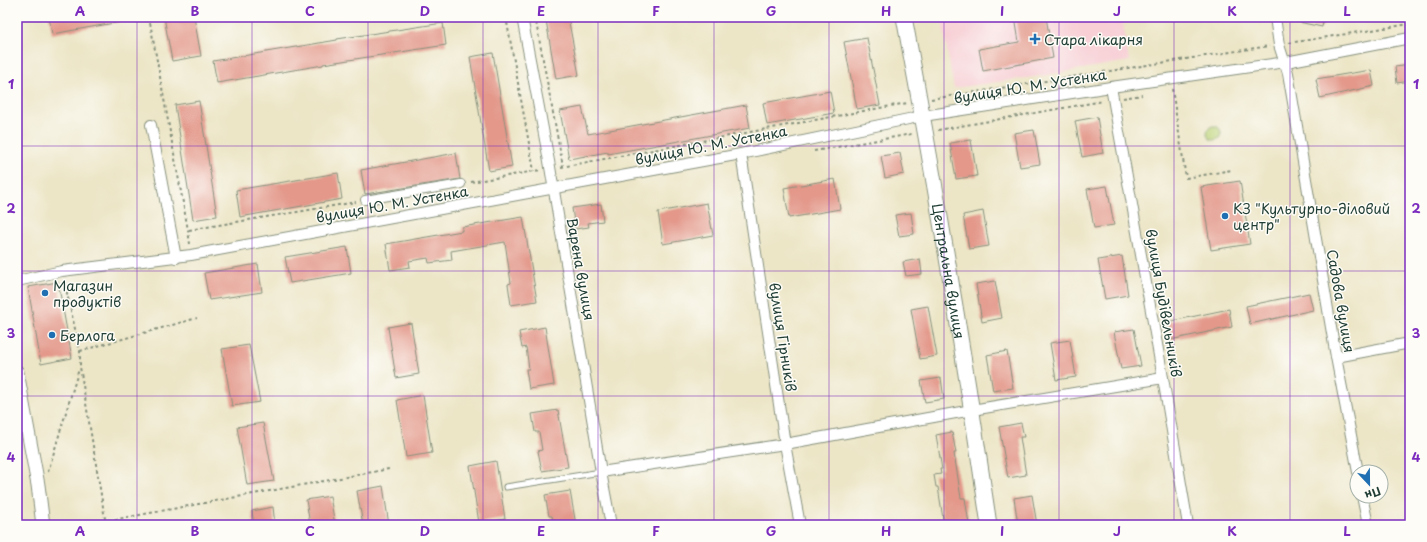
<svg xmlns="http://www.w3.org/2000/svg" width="1427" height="542" font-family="'Playpen Sans',sans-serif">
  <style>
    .built { fill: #f7cfd5 }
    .green { fill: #bbd276; stroke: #6d8855 }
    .building { fill: #e3988a }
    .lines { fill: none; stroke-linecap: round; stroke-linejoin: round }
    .service-casing { stroke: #86917d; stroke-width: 7 }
    .pedestrian-casing { stroke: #86917d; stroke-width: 10 }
    .minor-casing { stroke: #86917d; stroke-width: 12 }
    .tertiary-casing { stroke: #86917d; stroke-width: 15 }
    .secondary-casing { stroke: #86917d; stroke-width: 17 }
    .path { stroke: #86917d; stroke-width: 2; stroke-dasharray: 3 3; stroke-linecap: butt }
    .service { stroke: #fff; stroke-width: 5 }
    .pedestrian { stroke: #fff; stroke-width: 8 }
    .minor { stroke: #fff; stroke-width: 10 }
    .tertiary { stroke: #fff; stroke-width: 13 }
    .secondary { stroke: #fff; stroke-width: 15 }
    .grid { fill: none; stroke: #7b2cbf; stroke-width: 1; stroke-opacity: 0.55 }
    .poi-dot { fill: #1f6fb2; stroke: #fdfcf7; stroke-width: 1.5 }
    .labels { text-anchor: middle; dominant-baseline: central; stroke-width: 3; stroke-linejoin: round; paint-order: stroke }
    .poi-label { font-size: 14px; fill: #1f3d34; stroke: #fdfcf7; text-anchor: start }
    .street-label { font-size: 14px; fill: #1f3d34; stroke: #fdfcf7 }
    .neatline { fill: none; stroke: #7b2cbf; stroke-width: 1.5 }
    .grid-label { font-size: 13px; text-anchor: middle; font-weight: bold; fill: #7b2cbf }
  </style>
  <rect width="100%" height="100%" fill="#fdfcf7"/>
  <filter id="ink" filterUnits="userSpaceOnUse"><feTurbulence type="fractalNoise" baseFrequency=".025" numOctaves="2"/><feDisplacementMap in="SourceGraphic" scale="8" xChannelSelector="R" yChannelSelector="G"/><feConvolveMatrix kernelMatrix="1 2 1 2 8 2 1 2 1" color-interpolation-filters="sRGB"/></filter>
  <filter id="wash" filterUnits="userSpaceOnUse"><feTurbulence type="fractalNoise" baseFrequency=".012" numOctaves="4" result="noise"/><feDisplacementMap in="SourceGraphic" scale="16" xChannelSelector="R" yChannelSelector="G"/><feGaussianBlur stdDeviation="0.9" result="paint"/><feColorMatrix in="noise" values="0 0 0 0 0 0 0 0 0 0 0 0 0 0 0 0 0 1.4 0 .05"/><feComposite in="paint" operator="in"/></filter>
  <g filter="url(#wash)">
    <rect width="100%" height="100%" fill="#ece5c6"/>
    <!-- built -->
    <polygon class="built" points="941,17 1122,17 1129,61 1041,76 954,88"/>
    <!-- green -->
    <circle class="green" cx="1214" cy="133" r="7"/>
    <g id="blocks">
      <!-- building -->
      <g class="building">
        <polygon points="49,17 120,17 120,22 52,34"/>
        <polygon points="164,17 194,17 201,56 172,61"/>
        <polygon points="564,17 568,17 579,75 556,79 546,20"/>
        <polygon points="1015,17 1046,17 1053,58 983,71 979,49 1019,42"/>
        <polygon points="1295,17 1324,17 1322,27 1294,21"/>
        <polygon points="443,23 446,45 323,64 323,65 217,83 213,61 337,40 337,39"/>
        <polygon points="867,38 880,105 857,109 844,42"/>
        <polygon points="493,53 512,167 489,171 470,57"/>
        <polygon points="1410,65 1410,81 1397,83 1395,67"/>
        <polygon points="1371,70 1374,86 1320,98 1316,79"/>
        <polygon points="830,91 834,113 767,125 763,103"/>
        <polygon points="199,101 217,216 193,220 175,105"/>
        <polygon points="746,105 750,128 608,154 608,152 569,159 560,111 582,107 588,134"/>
        <polygon points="1097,117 1103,153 1082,157 1075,121"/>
        <polygon points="1034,130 1040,164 1020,167 1014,133"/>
        <polygon points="971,140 977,176 956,179 950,143"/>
        <polygon points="456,153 460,179 365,194 361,170"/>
        <polygon points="900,153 904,174 885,178 881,156"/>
        <polygon points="338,173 342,199 240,217 236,190"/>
        <polygon points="835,179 840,209 789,218 784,188"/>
        <polygon points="1240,181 1250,244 1211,250 1201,187"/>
        <polygon points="1107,186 1114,225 1094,228 1087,189"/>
        <polygon points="707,203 713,235 663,244 658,212"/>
        <polygon points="601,204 603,221 588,223 589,227 575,229 572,208"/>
        <polygon points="983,211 989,246 969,249 963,215"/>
        <polygon points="911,213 914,234 899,236 895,215"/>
        <polygon points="523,217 537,301 511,305 508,284 511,283 505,242 451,251 452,260 429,263 428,258 409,261 410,267 390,270 386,244 462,231 462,227"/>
        <polygon points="347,247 351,273 290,283 285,257"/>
        <polygon points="1122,256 1128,295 1105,299 1098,260"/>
        <polygon points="920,259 922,274 906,276 903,262"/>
        <polygon points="258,264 262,292 209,300 204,273"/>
        <polygon points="995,281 1002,318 982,322 976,284"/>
        <polygon points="58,282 72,358 41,364 28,287"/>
        <polygon points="1309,293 1313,310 1250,324 1246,306"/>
        <polygon points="928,306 937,356 920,359 911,309"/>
        <polygon points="1229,309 1232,327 1170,340 1167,322"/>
        <polygon points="411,323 419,374 396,378 388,327"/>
        <polygon points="545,327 554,385 529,389 526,369 529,369 526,347 522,348 519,332"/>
        <polygon points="1134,329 1141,366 1121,369 1114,332"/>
        <polygon points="1070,340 1076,377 1056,380 1050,343"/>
        <polygon points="249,345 260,402 232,406 222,349"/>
        <polygon points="1007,351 1013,388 993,391 987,355"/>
        <polygon points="941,378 944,399 925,402 921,381"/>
        <polygon points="423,395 432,453 406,457 397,400"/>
        <polygon points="558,410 568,467 542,471 538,451 542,450 539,432 535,432 532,414"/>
        <polygon points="263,423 274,481 247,485 237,427"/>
        <polygon points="1021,423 1024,437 1020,437 1026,475 1008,478 999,427"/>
        <polygon points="952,432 956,453 954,453 961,498 965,498 969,524 962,525 944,525 938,487 936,487 934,475 941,474 940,469 942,469 936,435"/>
        <polygon points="496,461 505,519 479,523 470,466"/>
        <polygon points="383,486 389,525 363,525 357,491"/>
        <polygon points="570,491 576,525 554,525 552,516 549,516 545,495"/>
        <polygon points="1032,495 1037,525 1018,525 1014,498"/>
        <polygon points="330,496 335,525 310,525 306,500"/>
        <polygon points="273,507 275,525 254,525 252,511"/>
      </g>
    </g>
  </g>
  <g filter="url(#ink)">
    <use href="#blocks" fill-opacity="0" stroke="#86917d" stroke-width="1"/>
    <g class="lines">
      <defs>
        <polyline id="service" points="506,487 601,472"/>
        <polyline id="pedestrian" points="365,200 461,184"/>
        <g id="minor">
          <polyline points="522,17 549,161 601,472 611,525"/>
          <polyline points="1275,17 1279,45 1288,73 1336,357 1358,472"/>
          <polyline points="1111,87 1163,378 1188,525"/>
          <polyline points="151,125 176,258"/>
          <polyline points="741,154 785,444 800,525"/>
          <polyline points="17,281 62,271 191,255 741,154 923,116 1111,87 1286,62 1410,38"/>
          <polyline points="1336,357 1410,343"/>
          <polyline points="601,472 785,444 972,410 1163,378"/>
          <polyline points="1362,496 1368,525"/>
        </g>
        <polyline id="tertiary" points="17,372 38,485 43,525"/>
        <g id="secondary">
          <path id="s1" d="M904,17C936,186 964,355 989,525"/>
        </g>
      </defs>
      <!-- service casing -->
      <use href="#service" class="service-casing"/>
      <!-- pedestrian casing -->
      <use href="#pedestrian" class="pedestrian-casing"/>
      <!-- minor casing -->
      <use href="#minor" class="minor-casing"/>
      <!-- tertiary casing -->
      <use href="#tertiary" class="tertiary-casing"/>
      <!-- secondary casing -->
      <use href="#secondary" class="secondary-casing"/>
      <!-- path -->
      <g class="path">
        <polyline points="149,17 188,230 190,244"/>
        <polyline points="506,17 534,171"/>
        <polyline points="535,17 563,166"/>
        <polyline points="1289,43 1410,24"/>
        <polyline points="1172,89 1186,178 1232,170"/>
        <polyline points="1123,98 1142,95"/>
        <polyline points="931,99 1269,46"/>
        <polyline points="938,130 1103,101"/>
        <polyline points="814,151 912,134"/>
        <polyline points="561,167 907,103"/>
        <polyline points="471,182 541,170"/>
        <polyline points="189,230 356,202"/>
        <polyline points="64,280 80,351 80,367 106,525"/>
        <polyline points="80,351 197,318"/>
        <polyline points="48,472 79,369"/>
        <polyline points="85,525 389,469"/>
      </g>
      <!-- service -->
      <use href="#service" class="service"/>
      <!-- pedestrian -->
      <use href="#pedestrian" class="pedestrian"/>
      <!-- minor -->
      <use href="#minor" class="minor"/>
      <!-- tertiary -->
      <use href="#tertiary" class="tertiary"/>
      <!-- secondary -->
      <use href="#secondary" class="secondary"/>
    </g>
  </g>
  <!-- grid -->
  <path class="grid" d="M137,17V525M252,17V525M368,17V525M483,17V525M598,17V525M714,17V525M829,17V525M944,17V525M1059,17V525M1174,17V525M1290,17V525M17,146H1410M17,271H1410M17,396H1410"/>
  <!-- markers -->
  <g class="poi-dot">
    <path d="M1033 33h4v4h4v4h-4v4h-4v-4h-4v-4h4z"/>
    <circle cx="1225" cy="216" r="4"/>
    <circle cx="45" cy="293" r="4"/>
    <circle cx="52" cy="335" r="4"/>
  </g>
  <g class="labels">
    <!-- poi labels -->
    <g class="poi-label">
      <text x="1044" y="39">Стара лікарня</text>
      <text x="1233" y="208">КЗ "Культурно-діловий<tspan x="1233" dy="16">центр"</tspan></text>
      <text x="53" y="285">Магазин<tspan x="53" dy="16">продуктів</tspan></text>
      <text x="60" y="335">Берлога</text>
    </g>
    <!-- street labels -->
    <g class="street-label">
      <text transform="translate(1030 86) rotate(-9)">вулиця Ю. М. Устенка</text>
      <text transform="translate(711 145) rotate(-11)">вулиця Ю. М. Устенка</text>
      <text transform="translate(392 204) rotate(-10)">вулиця Ю. М. Устенка</text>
      <text transform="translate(581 269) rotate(80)">Варена вулиця</text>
      <text stroke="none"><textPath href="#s1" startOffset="258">Центральна вулиця</textPath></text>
      <text transform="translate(1341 301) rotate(80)">Садова вулиця</text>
      <text transform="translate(1164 303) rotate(80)">вулиця Будівельників</text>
      <text transform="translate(783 337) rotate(81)">вулиця Гірників</text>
    </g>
  </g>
  <!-- margin -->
  <rect width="1427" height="542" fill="none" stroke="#fdfcf7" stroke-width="44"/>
  <!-- north arrow -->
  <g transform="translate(1369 484) rotate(158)"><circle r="19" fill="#fdfcf7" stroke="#a4b0a9"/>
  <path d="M0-3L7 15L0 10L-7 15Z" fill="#1f6fb2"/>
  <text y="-6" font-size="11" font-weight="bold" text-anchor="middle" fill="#1f3d34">Пн</text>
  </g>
  <rect x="22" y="22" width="1383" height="498" class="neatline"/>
  <g class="grid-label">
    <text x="80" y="16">A</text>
    <text x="195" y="16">B</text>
    <text x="310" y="16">C</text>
    <text x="425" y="16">D</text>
    <text x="541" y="16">E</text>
    <text x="656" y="16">F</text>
    <text x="771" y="16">G</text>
    <text x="886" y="16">H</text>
    <text x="1002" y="16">I</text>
    <text x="1117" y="16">J</text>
    <text x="1232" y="16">K</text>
    <text x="1347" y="16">L</text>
    <text x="11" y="89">1</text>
    <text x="1416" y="89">1</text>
    <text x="11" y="213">2</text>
    <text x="1416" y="213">2</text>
    <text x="11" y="338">3</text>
    <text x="1416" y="338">3</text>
    <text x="11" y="462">4</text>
    <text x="1416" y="462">4</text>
    <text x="80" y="536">A</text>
    <text x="195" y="536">B</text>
    <text x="310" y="536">C</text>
    <text x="425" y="536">D</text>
    <text x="541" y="536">E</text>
    <text x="656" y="536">F</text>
    <text x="771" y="536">G</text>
    <text x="886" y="536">H</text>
    <text x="1002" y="536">I</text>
    <text x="1117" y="536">J</text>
    <text x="1232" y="536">K</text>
    <text x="1347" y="536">L</text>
  </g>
</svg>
